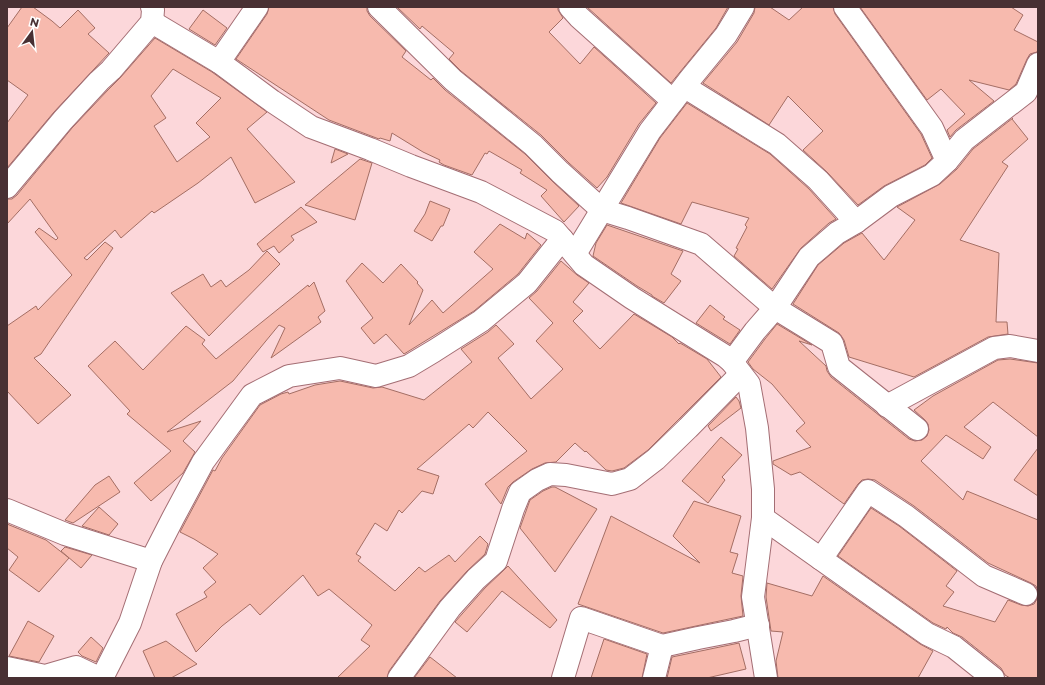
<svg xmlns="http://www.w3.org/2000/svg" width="1045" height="685" font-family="Montserrat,sans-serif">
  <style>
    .building { fill: #f7baae; stroke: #a46e64; fill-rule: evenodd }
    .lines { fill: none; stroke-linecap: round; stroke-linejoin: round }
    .minor-casing { stroke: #a46e74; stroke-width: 24 }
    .minor { stroke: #fff; stroke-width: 22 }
  </style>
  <rect width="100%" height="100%" fill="#fcd7da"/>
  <!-- building -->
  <g class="building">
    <polygon points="22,7 33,7 52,21 60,28 78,10 95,28 88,34 109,53 54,112 7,168 7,123 28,95 7,80 7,28"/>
    <polygon points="269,7 367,7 367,11 370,16 406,51 402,57 431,80 433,78 445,90 525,154 552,181 579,206 564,222 541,196 547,190 520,173 522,170 489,151 487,154 485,153 472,175 444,165 439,162 440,160 423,152 392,133 390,141 380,138 379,139 329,120 236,59 267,14"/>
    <polygon points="397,7 558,7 558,10 563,18 549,32 580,64 594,47 656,103 639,124 607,177 597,188 569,163 541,135 461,71 449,59 454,53 422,26 420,29"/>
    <polygon points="587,7 728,7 716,28 671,83"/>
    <polygon points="755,7 770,7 789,20 803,7 833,7 835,14 921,134 932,158 925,165 884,186 858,205 827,172 803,150 823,131 788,96 769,125 703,83 737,42 754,13"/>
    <polygon points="860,7 1011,7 1023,15 1014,30 1038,42 1038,50 1037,52 1030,54 1027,59 1016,84 1009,90 969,80 994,101 956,130 950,137 947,130 965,114 941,89 927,100"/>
    <polygon points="203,10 227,28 215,45 189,29"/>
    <path d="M155,38L212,72L267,112L247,129L295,182L255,203L231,157L198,183L154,213L152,211L121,238L115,230L84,258L87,260L105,242L113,248L41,354L34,358L71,395L38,424L7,391V326L36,306L38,310L72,275L35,232L39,228L56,240L58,238L30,199L7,224V199H12L17,195L72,128L108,90L120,78ZM173,69L221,98L196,123L210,137L177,162L154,126L166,118L151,96Z"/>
    <polygon points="687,103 770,154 809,189 836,219 829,223 801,248 772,289 734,256 738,249 736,248 747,227 745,225 749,218 692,202 681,224 621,203 660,138"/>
    <polygon points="1013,118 1012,119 1028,139 1002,162 1008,166 960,240 999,253 996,322 1007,322 1008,334 988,337 914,377 849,357 844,340 839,333 793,304 818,265 844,243 862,233 884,260 915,220 897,207 940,184 957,169 973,149"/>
    <polygon points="335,149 348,154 331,163"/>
    <polygon points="360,159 372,163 355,220 305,205"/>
    <polygon points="430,201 450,209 443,226 441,226 432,241 414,231 425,214"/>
    <polygon points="301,207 317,222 291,236 294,240 279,253 274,246 263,252 257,244"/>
    <polygon points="500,224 525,239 527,233 541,245 518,274 474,311 404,354 386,334 374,344 361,328 373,318 346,281 362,263 383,283 401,264 418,282 417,283 423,290 409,325 432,300 443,313 493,269 474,252"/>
    <polygon points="607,225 683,251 671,274 681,281 664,303 652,296 652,295 637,286 593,256 596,243"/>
    <polygon points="267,251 280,264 209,336 171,293 203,274 211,287 221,280 226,287 249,270"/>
    <polygon points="561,261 577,275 589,283 573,302 583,311 573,321 600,349 634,314 672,337 679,344 680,343 707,359 721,377 648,450 624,468 612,471 606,470 586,451 585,452 575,443 556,462 545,463 532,469 513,482 508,487 501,504 485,484 527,451 488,412 473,428 469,424 417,469 439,476 433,494 422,491 402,513 399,510 387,531 375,523 356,554 361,557 358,561 395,591 419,567 425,572 449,555 455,562 480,536 488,544 485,554 467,571 440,601 389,671 387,678 337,678 370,646 361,640 372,625 329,589 318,596 303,575 260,615 250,604 222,626 196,652 176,614 207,597 204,592 216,582 203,568 218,554 194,539 180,532 213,470 215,471 222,458 260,405 281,394 288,392 289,394 315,385 340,381 373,388 382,387 424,400 472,362 461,349 488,332 496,325 514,344 498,358 531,399 563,369 536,341 553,323 529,298 537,291"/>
    <polygon points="314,282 325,311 318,317 321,322 271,358 285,328 279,325 233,381 167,432 201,421 183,441 195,452 183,473 151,501 134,483 171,451 127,414 130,411 88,366 115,341 143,370 186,326 205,340 202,344 216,359 308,285 309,287"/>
    <polygon points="710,305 725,317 723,319 740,330 730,344 696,323"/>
    <polygon points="777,324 812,345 799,341 826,366 827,371 831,377 880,416 909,439 915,441 922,440 927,436 929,430 928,424 925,420 914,410 933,396 998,360 1010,359 1038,363 1038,437 993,402 964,427 991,447 983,459 946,435 921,461 963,500 967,491 1038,520 1038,591 1036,586 1031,583 988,563 914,506 875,480 868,479 862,480 858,484 844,504 800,472 791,475 773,464 773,461 811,447 796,431 805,423 772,384 753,369 748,362 765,339"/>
    <polygon points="736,397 739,401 741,408 711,431 708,426"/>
    <polygon points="721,437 742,455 722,477 725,480 708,503 682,481"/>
    <polygon points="1038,448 1038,496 1014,480"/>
    <polygon points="109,476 120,492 73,523 65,520 95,485"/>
    <polygon points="552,487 555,487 597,509 555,572 520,528 530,500 543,491"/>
    <polygon points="694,501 741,516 730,552 738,554 732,573 743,576 741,596 743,616 663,633 578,604 611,516 700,563 673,536"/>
    <polygon points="99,507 118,524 109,535 82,526"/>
    <polygon points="871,508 899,526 957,571 946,586 954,592 943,606 995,622 1008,600 1021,605 1028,606 1034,604 1037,599 1038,596 1038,678 1010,678 1005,675 1001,668 962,637 953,633 947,627 946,629 933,623 838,556"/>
    <polygon points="7,524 46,540 69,558 39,592 9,570 18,557 7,548"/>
    <polygon points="65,547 92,555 81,568 61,551"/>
    <polygon points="508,566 557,620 550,628 502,591 467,632 455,622 485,588 504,570"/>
    <polygon points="823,576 920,644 933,651 918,678 778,678 776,661 783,632 771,631 766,597 767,583 812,596"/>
    <polygon points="28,621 54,636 39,662 9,656"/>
    <polygon points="91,637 103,648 96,662 82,656 78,652"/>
    <polygon points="604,639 647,654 642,678 591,678"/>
    <polygon points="166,641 197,664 171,678 155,678 143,651"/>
    <polygon points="739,643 746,669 707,678 667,678 672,657"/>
    <polygon points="430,657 457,678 414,678"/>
  </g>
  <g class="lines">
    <defs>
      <g id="minor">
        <polyline points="257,7 219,62 272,101 311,127 370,149 411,166 481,192 555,231 584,265 632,298 725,356 732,362 749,384 757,428 763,489 763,518 753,597 766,678"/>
        <polyline points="379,7 453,80 533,145 560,172 602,210 628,218 701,244 775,308 832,343 839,367 917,429"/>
        <polyline points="570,7 579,17 673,101"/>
        <polyline points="845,7 932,128 947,161"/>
        <polyline points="152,22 219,62"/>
        <polyline points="685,87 777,144 818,180 856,222"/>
        <polyline points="7,187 63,120 99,81 111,70 152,22 153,10 152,7"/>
        <polyline points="575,254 650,131 690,79 726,35 743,7"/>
        <polyline points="732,362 755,331 775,308 809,257 837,233 856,222 891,196 932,175 947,161 964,140 1026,92 1038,64"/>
        <polyline points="887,406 994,348 1010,346 1038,351"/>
        <polyline points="7,510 65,534 151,561"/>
        <polyline points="763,518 927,634 954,647 993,678"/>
        <polyline points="821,559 868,491 906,516 984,576 1026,594"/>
        <polyline points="7,668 45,676 76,667 99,678"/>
        <polyline points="102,678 130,623 151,561 173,518 203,462 252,395 289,376 340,368 376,376 409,366 434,351 481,321 527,283 562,239"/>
        <polyline points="399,678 450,608 476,579 496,561 513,509 520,492 537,480 550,474 566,475 612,484 630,479 656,459 688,428 741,374"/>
        <polyline points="563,678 581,618 662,646 698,638 734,631 758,625"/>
        <polyline points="654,678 662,646"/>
      </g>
    </defs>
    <!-- minor casing -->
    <use href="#minor" class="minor-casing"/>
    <!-- minor -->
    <use href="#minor" class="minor"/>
  </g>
  <!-- border -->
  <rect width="1045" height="685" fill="none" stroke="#483033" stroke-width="16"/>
  <!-- north arrow -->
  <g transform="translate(32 32) rotate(15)" stroke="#ffffff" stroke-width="3" paint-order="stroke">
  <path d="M0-3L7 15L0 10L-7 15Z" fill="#483033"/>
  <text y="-6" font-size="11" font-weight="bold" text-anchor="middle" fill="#483033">N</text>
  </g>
</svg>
